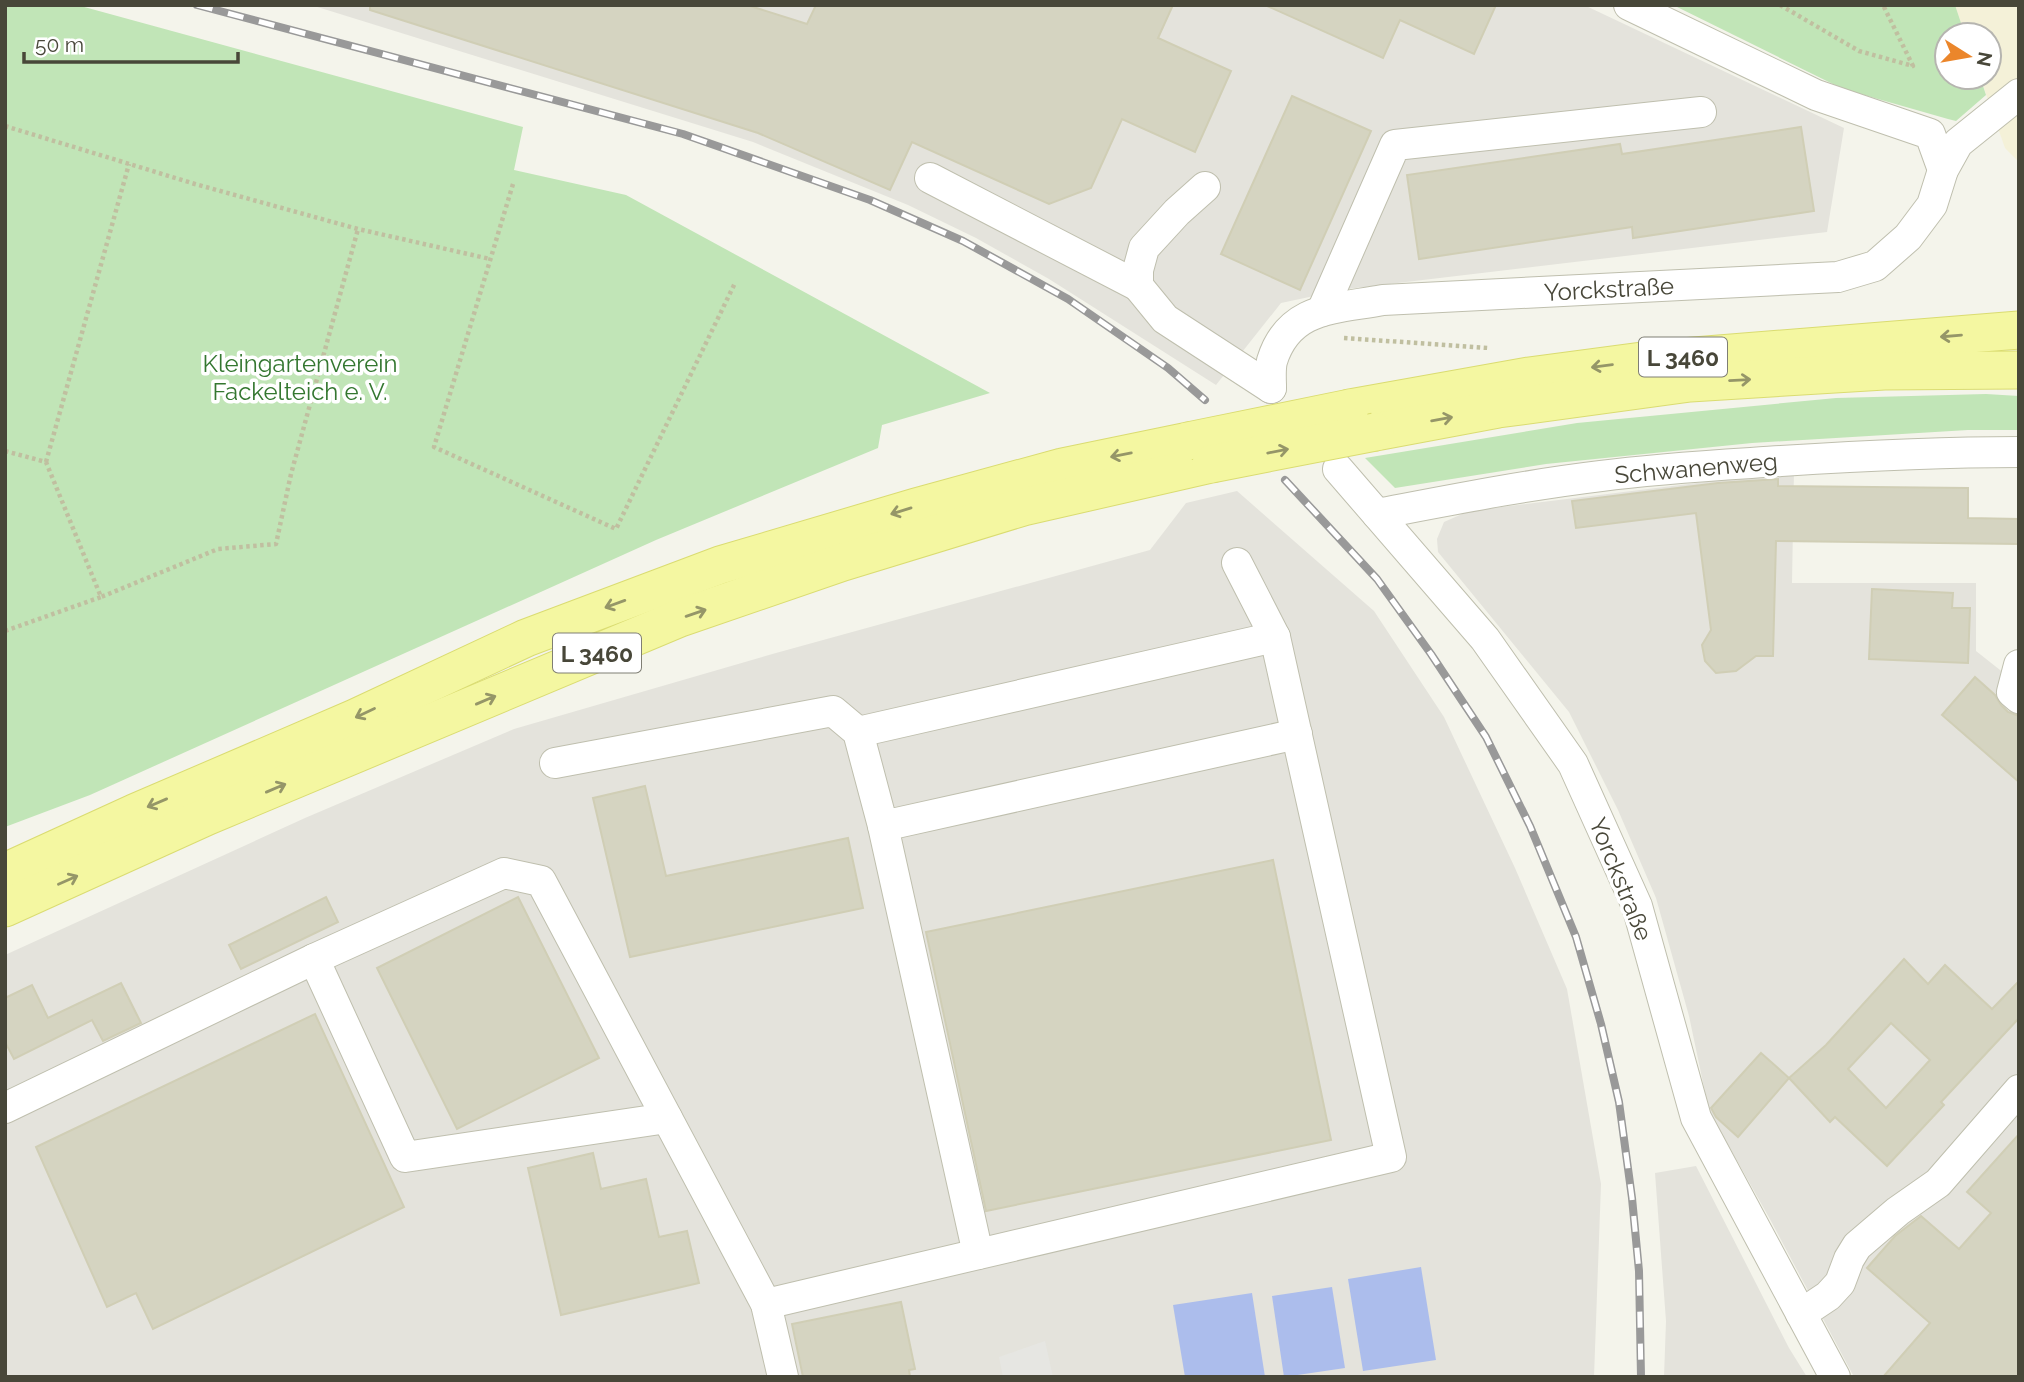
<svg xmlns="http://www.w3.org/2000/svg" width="2024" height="1382" font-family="Raleway,sans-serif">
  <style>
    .commercial { fill: #f4f1d8 }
    .industrial { fill: #e4e3dc }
    .green { fill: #c1e5b7 }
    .parking { fill: #e6e6e2 }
    .water { fill: #acbdec }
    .building { fill: #d5d4c1; stroke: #d0ceb5; stroke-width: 2; fill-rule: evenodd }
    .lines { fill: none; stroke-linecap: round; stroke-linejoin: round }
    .minor-casing { stroke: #bfbfae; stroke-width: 32 }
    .major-casing { stroke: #dadc71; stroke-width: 39 }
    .path { stroke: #c0bfa0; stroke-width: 4.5; stroke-dasharray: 3.5 3.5; stroke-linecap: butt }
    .minor { stroke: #fff; stroke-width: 30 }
    .major { stroke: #f4f7a1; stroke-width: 37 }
    .rail-casing { stroke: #999; stroke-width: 8 }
    .rail { stroke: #fff; stroke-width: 5; stroke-dasharray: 16; stroke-linecap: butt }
    .major-bridge-casing { stroke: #dadc71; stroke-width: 39; stroke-linecap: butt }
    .major-bridge { stroke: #f4f7a1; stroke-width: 37 }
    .oneway { stroke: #959668 }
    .labels { text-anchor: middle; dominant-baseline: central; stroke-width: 7; stroke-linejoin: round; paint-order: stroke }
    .shield { fill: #fff; stroke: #7f7e74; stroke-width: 2 }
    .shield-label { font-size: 23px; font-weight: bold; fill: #484739 }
    .street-label { font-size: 24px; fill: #484739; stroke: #fff }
    .park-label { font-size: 24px; fill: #347730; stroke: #fff }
  </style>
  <rect width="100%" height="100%" fill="#f4f4eb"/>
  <!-- commercial -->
  <polygon class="commercial" points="1955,5 2019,5 2019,162 2005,148 1980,77 1989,77 1989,35 1965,35"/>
  <!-- industrial -->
  <g class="industrial">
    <polygon points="311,5 1584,5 1844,128 1827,232 1347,289 1281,303 1216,385 1049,279 976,238 908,205 753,142"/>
    <polygon points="1794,471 1792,583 1976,583 1976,651 2019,685 2019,1133 1967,1192 2019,1237 2019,1377 1854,1377 1771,1221 1709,1111 1689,1016 1656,898 1618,810 1569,712 1438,552 1437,539 1444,522 1469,511"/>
    <polygon points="1237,491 1374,611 1444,717 1515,868 1567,989 1601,1184 1594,1377 5,1377 5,955 305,818 514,729 776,653 1150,550 1186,503"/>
    <polygon points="1696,1166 1789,1348 1807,1377 1664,1377 1666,1321 1655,1173"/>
  </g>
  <!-- green -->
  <g class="green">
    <polygon points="5,5 77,5 523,127 514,170 626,195 990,393 882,425 878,448 656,540 90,795 5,827"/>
    <polygon points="1673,5 1955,5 1965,35 1947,35 1947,77 1980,77 1986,95 1956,121 1948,119 1843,89"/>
    <polygon points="1986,394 2019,396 2019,430 1968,430 1752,443 1546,464 1395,488 1365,458 1577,423 1836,398"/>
  </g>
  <!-- parking -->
  <polygon class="parking" points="1045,1341 1053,1377 1003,1377 999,1357"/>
  <!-- water -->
  <g class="water">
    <polygon points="1421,1267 1436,1360 1363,1371 1348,1279"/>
    <polygon points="1332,1287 1345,1368 1284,1377 1272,1296"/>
    <polygon points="1252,1293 1265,1377 1185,1377 1173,1305"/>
  </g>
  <!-- building -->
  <g class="building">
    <polygon points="370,5 747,5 807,24 816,5 1173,5 1158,38 1231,71 1195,152 1122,119 1091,188 1049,204 912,142 890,190 758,133 370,10"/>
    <polygon points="1265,5 1496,5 1474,54 1400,20 1383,58"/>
    <polygon points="1292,96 1371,131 1300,290 1221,254"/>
    <polygon points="1801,127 1814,211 1633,238 1632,227 1419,259 1407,175 1620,144 1622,154"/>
    <polygon points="1778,479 1778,486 1968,488 1968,518 2019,519 2019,544 1776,541 1773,656 1756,656 1736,671 1716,673 1705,661 1702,645 1711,630 1696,513 1576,528 1572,501 1718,483"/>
    <polygon points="1872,589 1953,593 1952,608 1970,608 1968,663 1869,659"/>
    <polygon points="1975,677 1995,695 2001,705 2008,712 2019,716 2019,782 1942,715"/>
    <polygon points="645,786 666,876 848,838 863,908 630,957 593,798"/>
    <polygon points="1273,860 1331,1140 986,1211 926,932"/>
    <polygon points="326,897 338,922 241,969 229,945"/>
    <polygon points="518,897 599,1058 457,1129 377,968"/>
    <path d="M1904,959L1928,984L1945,965L1992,1009L2019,981V1018L1941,1102L1944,1105L1887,1166L1835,1117L1830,1122L1789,1078L1826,1045ZM1891,1023L1930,1060L1886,1108L1848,1069Z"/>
    <polygon points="121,983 141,1023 103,1041 92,1020 14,1059 5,1042 5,998 32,985 48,1018"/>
    <polygon points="315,1014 404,1207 153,1329 136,1293 107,1307 36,1147"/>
    <polygon points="1761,1053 1789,1078 1738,1137 1716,1117 1711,1108"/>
    <polygon points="2019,1134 2019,1377 1883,1377 1930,1323 1867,1268 1895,1236 1921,1216 1959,1249 1991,1213 1967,1192"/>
    <polygon points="593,1153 601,1189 646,1179 659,1237 687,1231 699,1283 561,1315 528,1168"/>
    <polygon points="901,1302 915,1369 909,1370 910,1377 803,1377 792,1324"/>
  </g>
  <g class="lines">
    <defs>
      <g id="minor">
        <polyline points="1629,5 1816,95 1930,134 1943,170"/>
        <polyline points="930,178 1138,286"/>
        <polyline points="1205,187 1177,212 1144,248 1138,270 1138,286 1165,319 1271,388"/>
        <polyline points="1322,311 1395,145 1701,112"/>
        <path d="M1271,388C1271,379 1270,369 1272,361C1289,306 1336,309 1383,300L1838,277L1875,266L1908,237L1932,205L1943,170L1958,143L2019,94"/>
        <polyline points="1338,469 1485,639 1573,764 1637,906 1696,1118 1835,1377"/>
        <path d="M1377,514C1451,500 1526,485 1601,476C1661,468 1721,465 1781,461C1860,456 1939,452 2019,452"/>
        <polyline points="2019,665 2012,692 2019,698"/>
        <polyline points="858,732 1275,637"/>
        <polyline points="555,763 833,711 858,732 883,826 1297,734"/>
        <polyline points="883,826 978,1254"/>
        <polyline points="314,959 405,1157 667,1118"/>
        <polyline points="5,1108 314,959 504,873 541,881 766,1304 783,1377"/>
        <polyline points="766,1304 1391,1157 1275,637 1237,563"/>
        <polyline points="1801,1314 1828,1296 1840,1283 1849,1259 1857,1246 1898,1211 1938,1183 2019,1090"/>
      </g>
      <g id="major">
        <polyline points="1350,408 1529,376 1657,359 2019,330"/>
        <polyline points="1375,432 1498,409 1690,383 1884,371 2019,370"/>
        <polyline points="5,872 134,813 355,718 526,638 720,565 916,507 1062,467 1188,441"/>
        <polyline points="5,908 208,816 680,618 843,562 1023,507 1211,464"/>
      </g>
    </defs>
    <!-- minor casing -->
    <use href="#minor" class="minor-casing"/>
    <!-- major casing -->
    <use href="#major" class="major-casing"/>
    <!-- path -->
    <g class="path">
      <polyline points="1780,5 1859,51 1913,66 1883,5"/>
      <polyline points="5,126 195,184 358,229 490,259"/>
      <polyline points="513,184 434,447 616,529 735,283"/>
      <polyline points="1344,338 1489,348"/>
      <polyline points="5,451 46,462 101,597 218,549 276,544 291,474 358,229"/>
      <polyline points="46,462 129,164"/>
      <polyline points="5,631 101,597"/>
    </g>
    <!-- minor -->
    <use href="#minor" class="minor"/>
    <!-- major -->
    <use href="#major" class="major"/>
    <defs>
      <g id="rail">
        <polyline points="197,5 683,134 870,200 963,241 1068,299 1168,368 1205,400"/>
        <polyline points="1285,480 1377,579 1431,654 1486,737 1530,826 1576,937 1601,1024 1619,1102 1632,1198 1639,1271 1641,1377"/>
      </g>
    </defs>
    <!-- rail casing -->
    <use href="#rail" class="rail-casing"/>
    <!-- rail -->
    <use href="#rail" class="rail"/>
    <defs>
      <g id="major-bridge">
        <polyline points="1188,441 1350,408"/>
        <polyline points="1211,464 1375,432"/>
      </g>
    </defs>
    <!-- major-bridge casing -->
    <use href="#major-bridge" class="major-bridge-casing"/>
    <!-- major-bridge -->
    <use href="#major-bridge" class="major-bridge"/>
  </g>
  <!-- one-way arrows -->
  <defs><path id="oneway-shaft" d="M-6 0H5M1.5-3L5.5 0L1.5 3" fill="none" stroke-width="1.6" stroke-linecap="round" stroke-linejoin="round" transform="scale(1.75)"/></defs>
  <g class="oneway">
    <use href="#oneway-shaft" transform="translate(1951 336) rotate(175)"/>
    <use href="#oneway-shaft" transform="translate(1602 366) rotate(173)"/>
    <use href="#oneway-shaft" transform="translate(1740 380) rotate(-3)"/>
    <use href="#oneway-shaft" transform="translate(1442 419) rotate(-10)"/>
    <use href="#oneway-shaft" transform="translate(1278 451) rotate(-11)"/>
    <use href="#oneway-shaft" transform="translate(1121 455) rotate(169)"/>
    <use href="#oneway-shaft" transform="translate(901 511) rotate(163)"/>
    <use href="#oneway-shaft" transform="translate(615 604) rotate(160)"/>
    <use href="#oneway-shaft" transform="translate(696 613) rotate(-19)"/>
    <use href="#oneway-shaft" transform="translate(486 700) rotate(-23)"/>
    <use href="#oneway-shaft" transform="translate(365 713) rotate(155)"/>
    <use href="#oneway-shaft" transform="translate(276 788) rotate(-23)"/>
    <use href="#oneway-shaft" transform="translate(157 803) rotate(157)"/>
    <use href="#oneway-shaft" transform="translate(68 880) rotate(-24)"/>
  </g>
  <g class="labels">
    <!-- shield labels -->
    <g class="shield">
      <rect x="1639" y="337.5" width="88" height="39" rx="5"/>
      <rect x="553" y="633.5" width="88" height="39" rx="5"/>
    </g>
    <g class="shield-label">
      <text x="1683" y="357">L 3460</text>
      <text x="597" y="653">L 3460</text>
    </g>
    <!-- street labels -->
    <g class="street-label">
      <text transform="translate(1609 289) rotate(-3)">Yorckstraße</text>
      <text transform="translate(1696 468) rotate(-5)">Schwanenweg</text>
      <text transform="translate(1621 879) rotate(68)">Yorckstraße</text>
    </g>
    <!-- park labels -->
    <g class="park-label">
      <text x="300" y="363">Kleingartenverein<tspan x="300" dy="28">Fackelteich e. V.</tspan></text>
    </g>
  </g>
  <!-- border -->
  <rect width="2024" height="1382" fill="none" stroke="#484739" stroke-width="14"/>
  <!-- north arrow -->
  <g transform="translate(1968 56) rotate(101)"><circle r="33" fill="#ffffff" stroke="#b6b5b0" stroke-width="2"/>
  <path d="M0-5L12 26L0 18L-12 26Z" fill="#eb862b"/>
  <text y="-10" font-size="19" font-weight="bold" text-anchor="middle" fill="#484739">N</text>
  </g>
  <!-- scale -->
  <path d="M24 52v10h214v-10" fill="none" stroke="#484739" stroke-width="3.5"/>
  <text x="35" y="52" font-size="21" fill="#484739" stroke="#ffffff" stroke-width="5" paint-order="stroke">50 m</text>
</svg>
